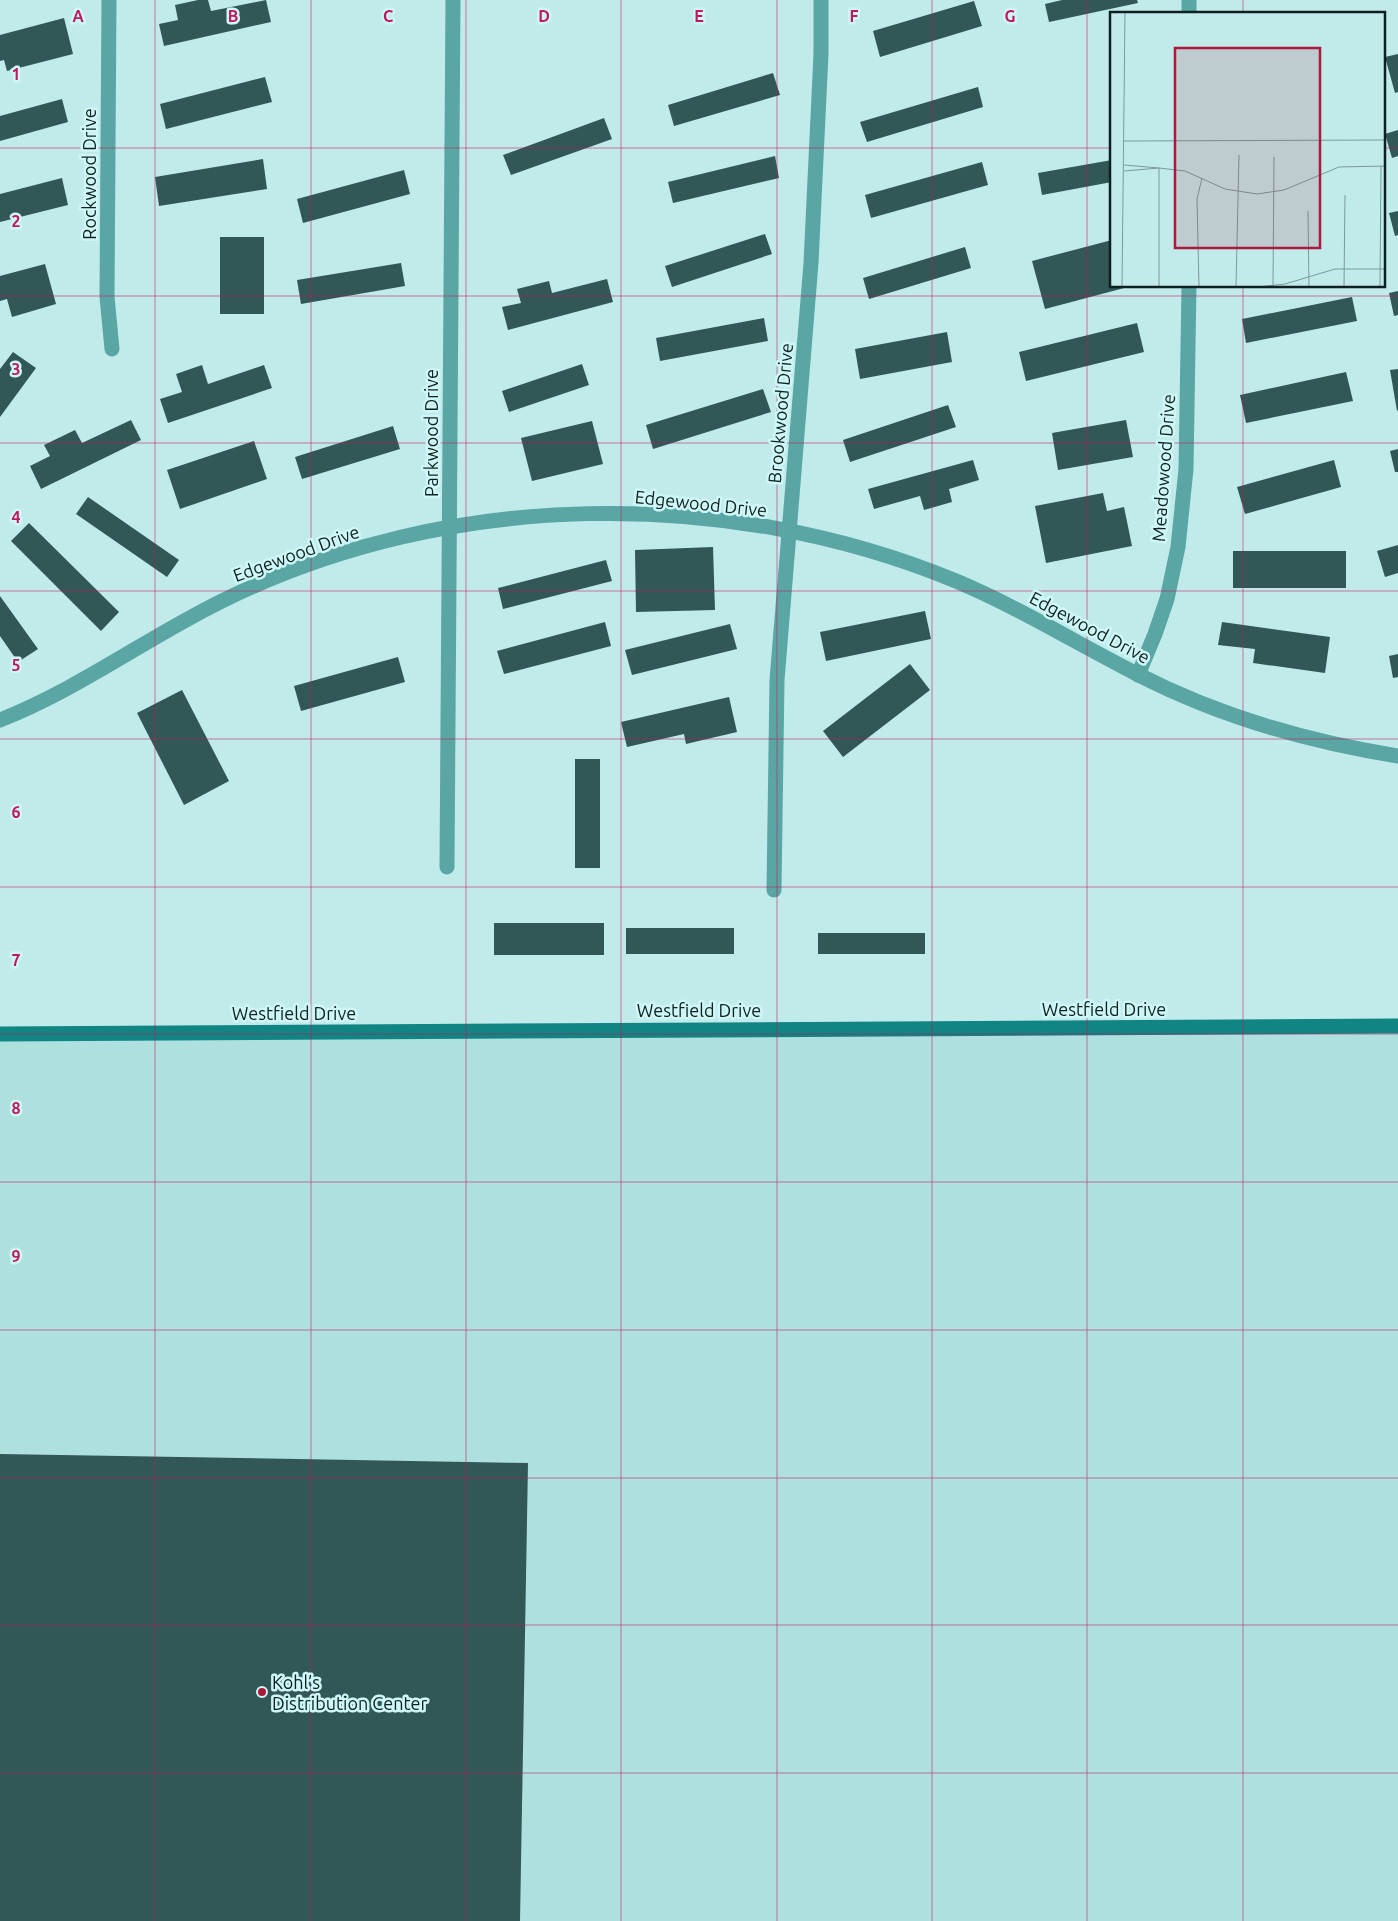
<svg xmlns="http://www.w3.org/2000/svg" width="1398" height="1921" font-family="Ubuntu,sans-serif">
  <style>
    .built { fill: #ade0df }
    .building { fill: #325757 }
    .lines { fill: none; stroke-linecap: round; stroke-linejoin: round }
    .street { stroke: #5aa6a5; stroke-width: 15 }
    .secondary { stroke: #118484; stroke-width: 15 }
    .grid { fill: none; stroke: #c2185b; stroke-width: 1; stroke-opacity: 0.55 }
    .poi-dot { fill: #ad183c; stroke: #cef8f8; stroke-width: 2 }
    .labels { text-anchor: middle; dominant-baseline: central; stroke-width: 5; stroke-linejoin: round; paint-order: stroke }
    .street-label { font-size: 18px; fill: #10201f; stroke: #cef8f8 }
    .poi-label { font-size: 18px; fill: #10201f; stroke: #cef8f8; text-anchor: start }
    .inset-road { fill: none; stroke: #7a9a99; stroke-width: 1 }
    .view { fill: #ad183c; fill-opacity: 0.15; stroke: #ad183c; stroke-width: 2.5 }
    .inset-edge { fill: none; stroke: #10201f; stroke-width: 2.5 }
    .grid-label { font-size: 16px; text-anchor: middle; font-weight: bold; fill: #c2185b; stroke: #cef8f8; stroke-width: 5; stroke-linejoin: round; paint-order: stroke }
  </style>
  <rect width="100%" height="100%" fill="#c1ebea"/>
  <!-- built -->
  <polygon class="built" points="1398,1029 1398,1921 0,1921 0,1031"/>
  <!-- building -->
  <g class="building">
    <polygon points="198,0 208,0 211,11 266,0 271,22 164,46 159,24 178,20 175,5"/>
    <polygon points="1062,0 1137,0 1138,3 1049,22 1045,4"/>
    <polygon points="974,1 982,26 880,57 873,31"/>
    <polygon points="64,18 73,54 7,71 4,60 0,61 0,35"/>
    <polygon points="1398,54 1398,92 1395,93 1385,57"/>
    <polygon points="773,73 780,95 674,126 668,105"/>
    <polygon points="265,77 272,102 166,129 160,104"/>
    <polygon points="978,87 983,107 867,142 860,122"/>
    <polygon points="62,99 68,122 0,141 0,116"/>
    <polygon points="604,118 612,139 511,175 503,155"/>
    <polygon points="1398,130 1398,156 1392,158 1385,134"/>
    <polygon points="775,156 779,178 673,203 668,182"/>
    <polygon points="263,159 267,189 159,206 155,177"/>
    <polygon points="1112,160 1112,182 1042,195 1038,173"/>
    <polygon points="982,162 988,185 871,218 865,195"/>
    <polygon points="404,170 410,194 303,223 297,199"/>
    <polygon points="62,178 68,205 0,222 0,194"/>
    <polygon points="1398,211 1398,235 1395,236 1389,213"/>
    <polygon points="765,234 772,254 672,287 665,266"/>
    <rect x="220" y="237" width="44" height="77"/>
    <polygon points="1112,240 1112,286 1128,287 1045,309 1032,261"/>
    <polygon points="965,247 971,268 869,299 863,278"/>
    <polygon points="401,263 405,286 301,304 297,280"/>
    <polygon points="45,264 56,304 12,317 7,299 0,301 0,276"/>
    <polygon points="607,279 613,302 508,330 502,307 521,303 517,289 549,281 552,293"/>
    <polygon points="1398,291 1398,315 1394,316 1389,293"/>
    <polygon points="1352,297 1357,321 1246,343 1242,319"/>
    <polygon points="764,318 768,341 660,361 656,338"/>
    <polygon points="1137,323 1144,352 1026,381 1019,352"/>
    <polygon points="947,332 952,362 860,379 855,349"/>
    <polygon points="13,352 36,368 0,417 0,369"/>
    <polygon points="582,364 589,385 509,412 502,391"/>
    <polygon points="202,365 208,384 264,365 272,388 168,423 160,399 182,392 176,374"/>
    <polygon points="1398,369 1398,410 1397,411 1390,370"/>
    <polygon points="1346,372 1353,401 1246,423 1240,395"/>
    <polygon points="763,389 771,412 653,449 646,425"/>
    <polygon points="948,405 956,427 850,462 843,440"/>
    <polygon points="131,420 141,440 41,489 30,466 50,456 44,445 75,430 82,443"/>
    <polygon points="1126,420 1133,457 1058,470 1052,433"/>
    <polygon points="592,421 603,464 532,481 521,438"/>
    <polygon points="393,426 400,449 302,479 295,457"/>
    <polygon points="254,441 267,479 180,509 167,470"/>
    <polygon points="1398,449 1398,472 1395,472 1390,451"/>
    <polygon points="973,460 979,480 949,489 952,502 924,510 920,496 874,509 868,489"/>
    <polygon points="1334,460 1341,487 1245,514 1237,487"/>
    <polygon points="1103,493 1107,511 1124,507 1132,546 1046,563 1035,506"/>
    <polygon points="88,497 179,560 167,577 76,514"/>
    <polygon points="29,523 119,612 101,631 11,541"/>
    <polygon points="1398,545 1398,573 1385,577 1377,551"/>
    <polygon points="713,547 715,610 636,612 635,550"/>
    <rect x="1233" y="551" width="113" height="37"/>
    <polygon points="606,560 612,581 503,609 498,588"/>
    <polygon points="0,596 38,649 18,662 0,636"/>
    <polygon points="925,611 931,639 826,661 820,632"/>
    <polygon points="605,622 611,646 504,674 497,651"/>
    <polygon points="1222,622 1330,637 1325,673 1253,663 1255,649 1218,645"/>
    <polygon points="730,624 737,649 632,675 625,650"/>
    <polygon points="1398,654 1398,677 1393,678 1389,656"/>
    <polygon points="398,657 405,682 301,711 294,686"/>
    <polygon points="910,664 930,690 843,757 823,731"/>
    <polygon points="182,690 229,781 184,805 137,713"/>
    <polygon points="729,697 737,732 686,744 684,734 627,747 621,722"/>
    <rect x="575" y="759" width="25" height="109"/>
    <rect x="494" y="923" width="110" height="32"/>
    <rect x="626" y="928" width="108" height="26"/>
    <rect x="818" y="933" width="107" height="21"/>
    <polygon points="0,1454 528,1463 520,1921 0,1921"/>
  </g>
  <g class="lines">
    <!-- street -->
    <g class="street">
      <polyline points="109,0 107,297 112,349"/>
      <polyline points="1189,0 1189,14"/>
      <polyline points="1138,675 1155,634 1167,599 1178,547 1186,469 1189,286"/>
      <path d="M0,720C79,689 148,637 224,600C448,490 726,486 956,581C1018,607 1076,643 1135,673C1216,715 1309,742 1398,756"/>
      <polyline points="447,867 453,0"/>
      <polyline points="774,890 777,680 811,263 821,54 821,0"/>
    </g>
    <!-- secondary -->
    <polyline class="secondary" points="0,1034 1398,1026"/>
  </g>
  <!-- grid -->
  <path class="grid" d="M155,0V1921M311,0V1921M466,0V1921M621,0V1921M777,0V1921M932,0V1921M1087,0V1921M1243,0V14M0,148H1112M1384,148H1398M1243,286V1921M0,296H1398M0,443H1398M0,591H1398M0,739H1398M0,887H1398M0,1034H1398M0,1182H1398M0,1330H1398M0,1478H1398M0,1625H1398M0,1773H1398"/>
  <!-- markers -->
  <circle class="poi-dot" cx="262" cy="1692" r="5"/>
  <g class="labels">
    <!-- street labels -->
    <g class="street-label">
      <text transform="translate(89 174) rotate(-90)">Rockwood Drive</text>
      <text transform="translate(780 413) rotate(-85)">Brookwood Drive</text>
      <text transform="translate(431 433) rotate(-90)">Parkwood Drive</text>
      <text transform="translate(1163 468) rotate(-86)">Meadowood Drive</text>
      <text transform="translate(701 503) rotate(6)">Edgewood Drive</text>
      <text transform="translate(296 553) rotate(-20)">Edgewood Drive</text>
      <text transform="translate(1090 627) rotate(28)">Edgewood Drive</text>
      <text x="1104" y="1009">Westfield Drive</text>
      <text x="699" y="1010">Westfield Drive</text>
      <text x="294" y="1013">Westfield Drive</text>
    </g>
    <!-- poi labels -->
    <g class="poi-label">
      <text x="272" y="1682">Kohl’s<tspan x="272" dy="21">Distribution Center</tspan></text>
    </g>
  </g>
  <!-- overview -->
  <g transform="translate(1110 12)">
    <rect width="275" height="275" fill="#c1ebea"/>
    <path class="inset-road" d="M14,129L275,128M14,159L49,156L14,153M198,199L199,275M12,275L15,0M49,275V156L75,159L115,177L147,182L174,178L229,155L275,154M89,275L87,187L92,166M126,275L129,143M148,275L175,272L225,257H275M163,275L164,145M234,275L235,183M270,275L271,154"/>
    <path class="view" d="M65,36H210V236H65Z"/>
    <rect width="275" height="275" class="inset-edge"/>
  </g>
  <g class="grid-label">
    <text x="78" y="22">A</text>
    <text x="233" y="22">B</text>
    <text x="388" y="22">C</text>
    <text x="544" y="22">D</text>
    <text x="699" y="22">E</text>
    <text x="854" y="22">F</text>
    <text x="1010" y="22">G</text>
    <text x="16" y="80">1</text>
    <text x="16" y="227">2</text>
    <text x="16" y="375">3</text>
    <text x="16" y="523">4</text>
    <text x="16" y="671">5</text>
    <text x="16" y="818">6</text>
    <text x="16" y="966">7</text>
    <text x="16" y="1114">8</text>
    <text x="16" y="1262">9</text>
  </g>
</svg>
